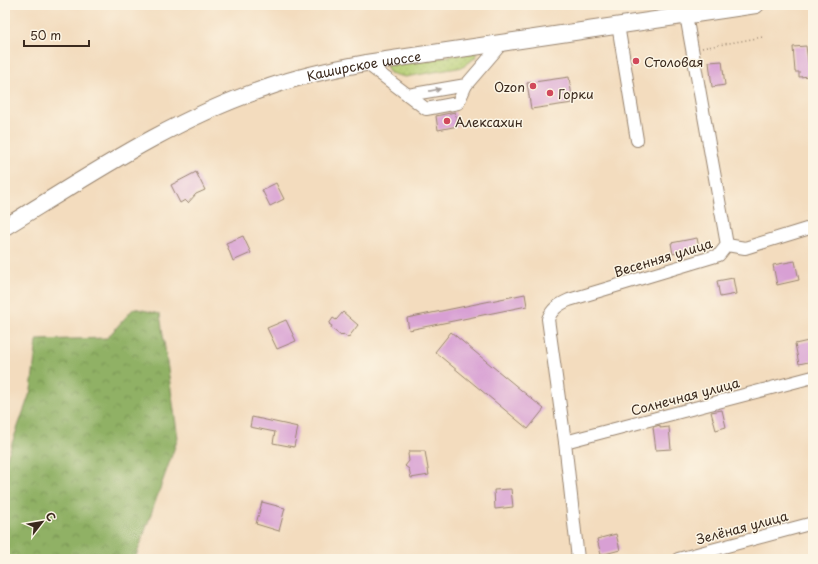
<svg xmlns="http://www.w3.org/2000/svg" width="818" height="564" font-family="'Playpen Sans',sans-serif">
  <style>
    .grass { fill: url(#grass-dots); stroke: #787c48 }
    .forest { fill: url(#forest-crowns); stroke: #666e42 }
    .building { fill: #d8a0d4 }
    .lines { fill: none; stroke-linecap: round; stroke-linejoin: round }
    .minor-casing { stroke: #97836e; stroke-width: 14 }
    .major-casing { stroke: #97836e; stroke-width: 18 }
    .path { stroke: #97836e; stroke-width: 1.5; stroke-dasharray: 1 3; stroke-linecap: butt }
    .minor { stroke: #fff; stroke-width: 12 }
    .major { stroke: #fff; stroke-width: 16 }
    .oneway { fill: #a79f9a }
    .poi-dot { fill: #d1495b; stroke: #fcf5e5; stroke-width: 1.5 }
    .labels { text-anchor: middle; dominant-baseline: central; stroke-width: 3; stroke-linejoin: round; paint-order: stroke }
    .poi-label { font-size: 13px; fill: #3b2a1e; stroke: #fcf5e5; text-anchor: start }
    .street-label { font-size: 13px; fill: #3b2a1e; stroke: #fcf5e5 }
  </style>
  <defs>
    <pattern id="grass-dots" width="8" height="8" patternUnits="userSpaceOnUse"><rect width="8" height="8" fill="#b5ce73"/><path d="M2 2h.1M6 6h.1" fill="none" stroke="#9db163" stroke-width="1.8" stroke-linecap="round"/></pattern>
    <pattern id="forest-crowns" width="20" height="18" patternUnits="userSpaceOnUse"><rect width="20" height="18" fill="#90b165"/><path d="M2 6a3 3 0 1 1 6 0M12 15a3 3 0 1 1 6 0" fill="none" stroke="#779053"/></pattern>
  </defs>
  <rect width="100%" height="100%" fill="#fcf5e5"/>
  <filter id="ink" filterUnits="userSpaceOnUse"><feTurbulence type="fractalNoise" baseFrequency=".025" numOctaves="2"/><feDisplacementMap in="SourceGraphic" scale="8" xChannelSelector="R" yChannelSelector="G"/><feConvolveMatrix kernelMatrix="1 2 1 2 8 2 1 2 1" color-interpolation-filters="sRGB"/></filter>
  <filter id="wash" filterUnits="userSpaceOnUse"><feTurbulence type="fractalNoise" baseFrequency=".012" numOctaves="4" result="noise"/><feDisplacementMap in="SourceGraphic" scale="16" xChannelSelector="R" yChannelSelector="G"/><feGaussianBlur stdDeviation="0.9" result="paint"/><feColorMatrix in="noise" values="0 0 0 0 0 0 0 0 0 0 0 0 0 0 0 0 0 1.4 0 .05"/><feComposite in="paint" operator="in"/></filter>
  <g filter="url(#wash)">
    <rect width="100%" height="100%" fill="#f3dcbe"/>
    <!-- grass -->
    <polygon class="grass" points="476,52 476,57 463,67 405,77 390,73 386,66"/>
    <!-- forest -->
    <polygon class="forest" points="134,308 160,314 178,438 135,559 5,559 5,463 31,390 37,340 107,338"/>
    <g id="blocks">
      <!-- building -->
      <g class="building">
        <polygon points="806,46 810,76 799,77 799,72 795,72 793,47"/>
        <polygon points="722,61 725,85 712,87 709,62"/>
        <polygon points="569,77 573,103 531,109 527,83"/>
        <polygon points="455,112 458,126 438,130 436,116"/>
        <polygon points="196,172 205,190 196,194 188,203 185,200 180,203 171,185"/>
        <polygon points="276,183 284,199 270,206 262,190"/>
        <polygon points="243,236 251,253 233,261 226,243"/>
        <polygon points="697,238 699,248 673,254 671,243"/>
        <polygon points="795,261 799,280 777,285 773,265"/>
        <polygon points="733,278 736,294 720,297 717,281"/>
        <polygon points="525,294 527,306 409,330 407,318"/>
        <polygon points="343,312 358,325 348,338 343,334 341,336 331,328 332,326 329,324 333,318 336,320"/>
        <polygon points="286,320 296,341 277,349 267,328"/>
        <polygon points="451,332 544,409 528,429 435,352"/>
        <polygon points="813,340 813,361 799,364 795,344"/>
        <polygon points="722,410 726,427 716,430 711,412"/>
        <polygon points="252,417 298,427 294,447 273,443 275,432 250,427"/>
        <polygon points="660,425 660,428 669,427 671,449 656,450 653,427"/>
        <polygon points="410,451 425,451 429,475 411,478 409,469 405,466 409,461 408,454"/>
        <polygon points="511,489 513,507 495,509 494,490"/>
        <polygon points="262,502 285,508 279,531 256,524"/>
        <polygon points="616,534 620,550 601,555 597,539"/>
      </g>
    </g>
  </g>
  <g filter="url(#ink)">
    <use href="#blocks" fill-opacity="0" stroke="#97836e" stroke-width="1"/>
    <g class="lines">
      <defs>
        <g id="minor">
          <polyline points="686,15 727,245"/>
          <polyline points="618,25 637,140"/>
          <polyline points="366,63 408,95 466,85 503,42"/>
          <polyline points="408,95 426,109 458,103 466,85"/>
          <polyline points="727,245 745,248 813,227"/>
          <polyline points="565,442 813,377"/>
          <path d="M578,559L565,442L548,319C552,309 558,305 569,300L719,255L727,245"/>
          <polyline points="678,559 813,523"/>
        </g>
        <g id="major">
          <path id="s1" d="M5,227C90,175 174,118 269,87C300,76 333,69 366,63L756,5"/>
        </g>
      </defs>
      <!-- minor casing -->
      <use href="#minor" class="minor-casing"/>
      <!-- major casing -->
      <use href="#major" class="major-casing"/>
      <!-- path -->
      <polyline class="path" points="702,48 763,37"/>
      <!-- minor -->
      <use href="#minor" class="minor"/>
      <!-- major -->
      <use href="#major" class="major"/>
    </g>
    <!-- one-way arrows -->
    <defs><path id="oneway-solid" d="M-6-.8H1V-3.2L6.5 0L1 3.2V.8H-6Z"/></defs>
    <use class="oneway" href="#oneway-solid" transform="translate(435 90) rotate(-11)"/>
  </g>
  <!-- markers -->
  <g class="poi-dot">
    <circle cx="636" cy="61" r="4"/>
    <circle cx="533" cy="86" r="4"/>
    <circle cx="550" cy="93" r="4"/>
    <circle cx="447" cy="121" r="4"/>
  </g>
  <g class="labels">
    <!-- poi labels -->
    <g class="poi-label">
      <text x="644" y="61">Столовая</text>
      <text x="525" y="86" text-anchor="end">Ozon</text>
      <text x="558" y="93">Горки</text>
      <text x="455" y="121">Алексахин</text>
    </g>
    <!-- street labels -->
    <g class="street-label">
      <text stroke="none"><textPath href="#s1" startOffset="397">Каширское шоссе</textPath></text>
      <text transform="translate(663 257) rotate(-17)">Весенняя улица</text>
      <text transform="translate(685 396) rotate(-15)">Солнечная улица</text>
      <text transform="translate(742 527) rotate(-15)">Зелёная улица</text>
    </g>
  </g>
  <!-- margin -->
  <rect width="818" height="564" fill="none" stroke="#fcf5e5" stroke-width="20"/>
  <!-- north arrow -->
  <g transform="translate(42 522) rotate(59)" stroke="#fcf5e5" stroke-width="3" paint-order="stroke">
  <path d="M0-3L7 15L0 10L-7 15Z" fill="#3b2a1e"/>
  <text y="-6" font-size="11" font-weight="bold" text-anchor="middle" fill="#3b2a1e">С</text>
  </g>
  <!-- scale -->
  <path d="M24 40v6h65v-6" fill="none" stroke="#3b2a1e" stroke-width="2"/>
  <text x="30" y="40" font-size="12" fill="#3b2a1e" stroke="#fcf5e5" stroke-width="3" paint-order="stroke">50 m</text>
</svg>
